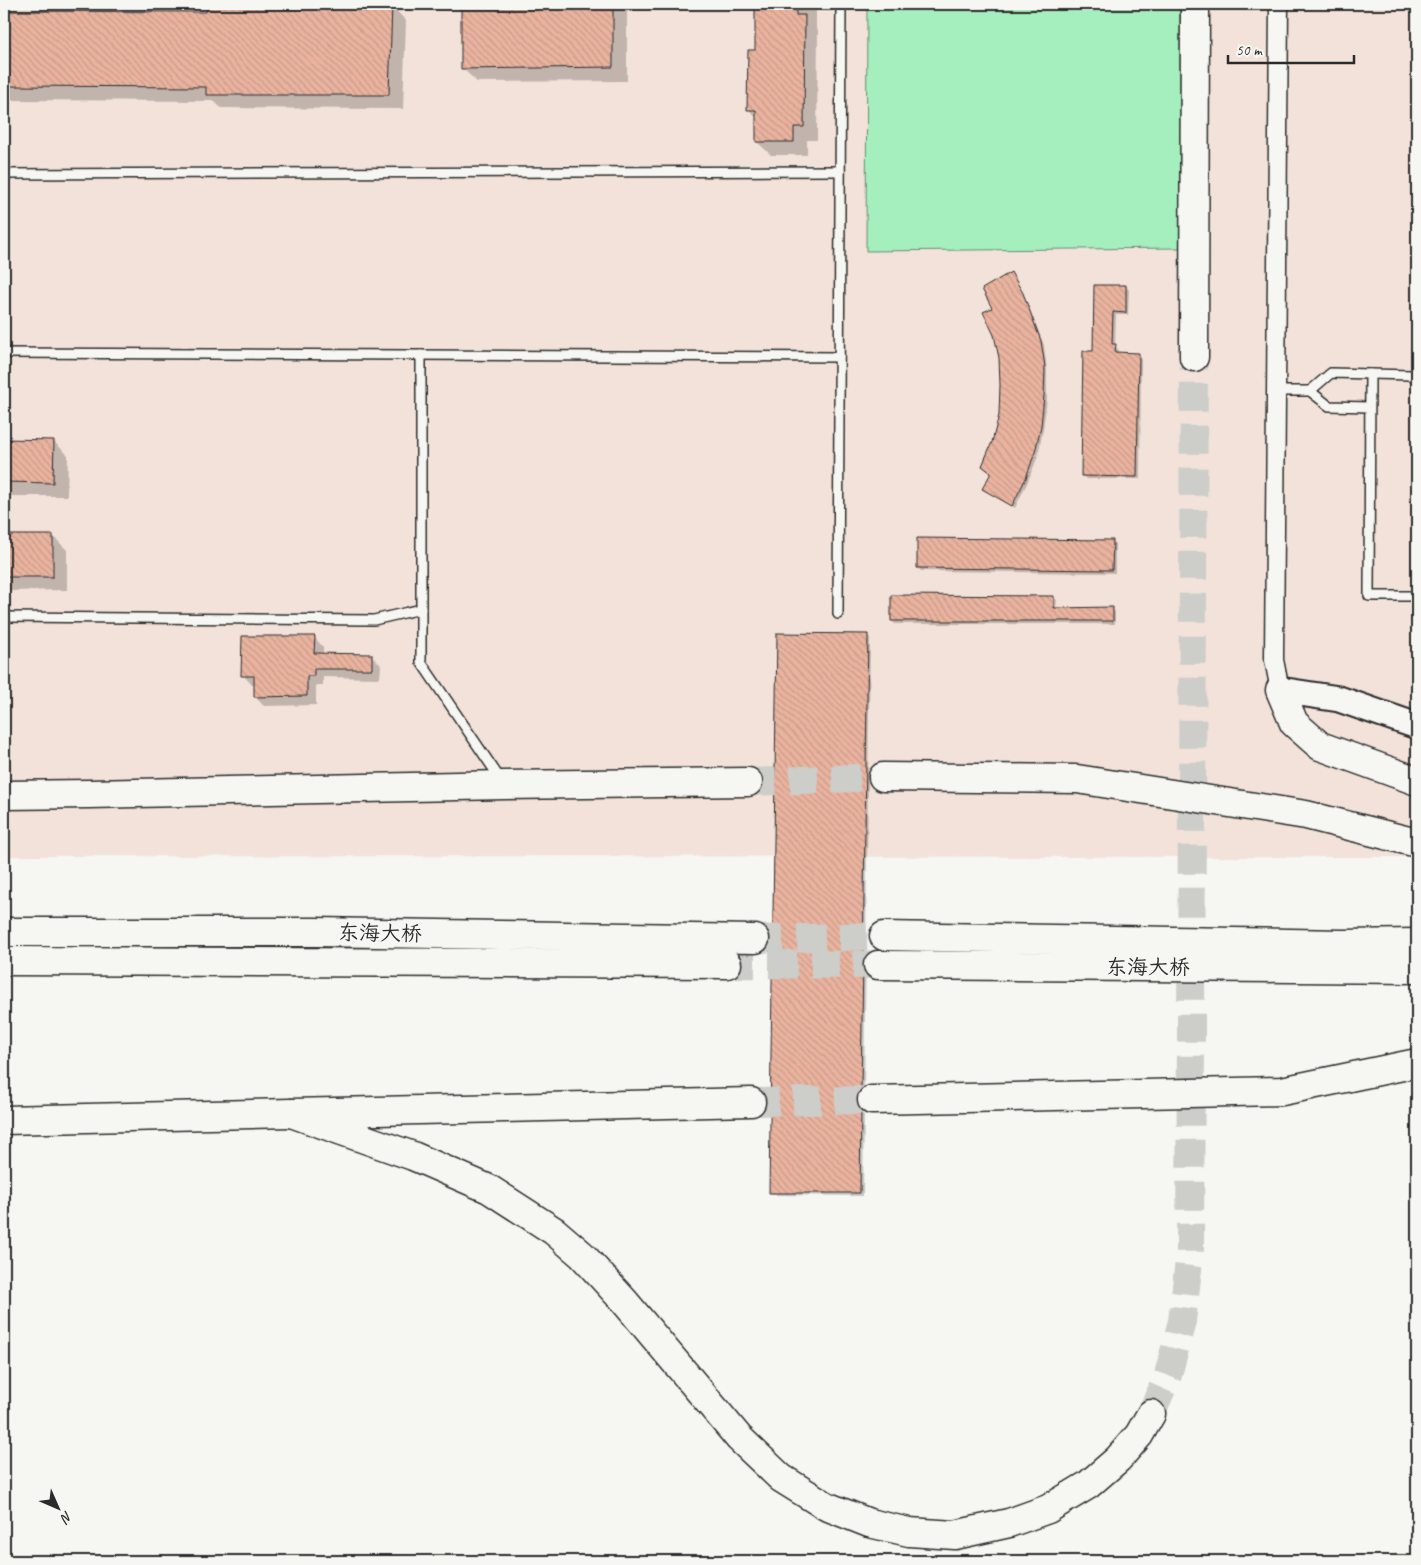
<svg xmlns="http://www.w3.org/2000/svg" width="1421" height="1565" font-family="Caveat,'LXGW WenKai TC',sans-serif">
  <style>
    .built { fill: #f2e2d9 }
    .green { fill: #a5eebd; stroke: #688c74 }
    .shadow { fill: #0003 }
    .building { fill: url(#building-back-hatch); stroke: #2b2b2b }
    .lines { fill: none; stroke-linecap: round; stroke-linejoin: round }
    .highway-tunnel { stroke: #cdcdca; stroke-width: 28; stroke-dasharray: 28 14; stroke-linecap: butt }
    .lane-casing { stroke: #2b2b2b; stroke-width: 12 }
    .street-casing { stroke: #2b2b2b; stroke-width: 21 }
    .secondary-casing { stroke: #2b2b2b; stroke-width: 29 }
    .highway-casing { stroke: #2b2b2b; stroke-width: 31 }
    .lane { stroke: #f6f6f2; stroke-width: 9 }
    .street { stroke: #f6f6f2; stroke-width: 18 }
    .secondary { stroke: #f6f6f2; stroke-width: 25 }
    .highway { stroke: #f6f6f2; stroke-width: 28 }
    .labels { text-anchor: middle; dominant-baseline: central; stroke-width: 5; stroke-linejoin: round; paint-order: stroke }
    .street-label { font-size: 21px; fill: #2b2b2b; stroke: #f6f6f2 }
  </style>
  <defs>
    <pattern id="building-back-hatch" width="6" height="6" patternUnits="userSpaceOnUse" patternTransform="scale(1.25)"><rect width="6" height="6" fill="#e9b39f"/><path d="M-1 5l2 2M0 0l6 6M5-1l2 2" fill="none" stroke="#c89a89"/></pattern>
  </defs>
  <rect width="100%" height="100%" fill="#f6f6f2"/>
  <filter id="ink" filterUnits="userSpaceOnUse"><feTurbulence type="fractalNoise" baseFrequency=".02" numOctaves="2"/><feDisplacementMap in="SourceGraphic" scale="10" xChannelSelector="R" yChannelSelector="G"/><feConvolveMatrix kernelMatrix="1 2 1 2 8 2 1 2 1" color-interpolation-filters="sRGB"/></filter>
  <g filter="url(#ink)">
    <!-- built -->
    <polygon class="built" points="4,4 1417,4 1417,857 4,856"/>
    <!-- green -->
    <polygon class="green" points="867,4 1180,4 1180,248 866,251"/>
    <!-- shadow -->
    <g class="shadow">
      <polygon points="462,4 627,4 627,81 477,82 462,68"/>
      <polygon points="738,4 816,4 816,28 818,30 817,140 807,140 807,155 771,155 757,142 757,118 749,110 756,51 756,9 743,9"/>
      <polygon points="392,6 406,21 403,109 221,108 214,101 4,100 4,13 207,14"/>
      <polygon points="1011,274 1025,297 1044,345 1047,371 1047,400 1043,429 1038,456 1028,481 1015,508 984,489 992,473 993,443 1000,415 1002,385 994,308"/>
      <polygon points="1095,286 1126,286 1129,290 1128,315 1116,315 1115,346 1118,349 1118,354 1138,354 1141,357 1140,479 1086,479 1083,476 1095,352"/>
      <polygon points="4,440 53,441 68,455 67,496 4,496"/>
      <polygon points="4,536 53,536 67,550 67,590 4,591"/>
      <polygon points="1112,541 1115,544 1115,573 921,571 918,568"/>
      <polygon points="1053,597 1057,600 1056,609 1112,609 1115,612 1115,624 895,624 892,621"/>
      <polygon points="867,635 870,638 864,1093 861,1096 859,1104 861,1112 864,1115 863,1196 773,1195 770,1192"/>
      <polygon points="314,637 323,647 323,655 371,655 381,665 380,678 323,677 323,685 316,685 316,705 264,706 255,697 255,685 252,685 243,675"/>
      <polygon points="1417,692 1417,707 1413,703"/>
    </g>
    <!-- building -->
    <g class="building">
      <polygon points="206,4 392,5 389,95 206,95 206,87 4,86 4,11 206,12"/>
      <polygon points="461,4 613,4 613,67 461,69"/>
      <polygon points="755,4 796,4 796,15 805,15 804,127 794,127 794,142 756,142 756,110 747,110 748,50 755,50"/>
      <polygon points="1011,272 1023,293 1041,341 1045,367 1044,396 1041,426 1035,452 1026,478 1012,506 982,489 991,473 982,466 992,442 999,415 1000,385 999,358 994,335 983,312 992,308 982,289"/>
      <polygon points="1094,285 1126,285 1126,313 1113,312 1112,344 1116,344 1115,352 1139,353 1137,477 1081,476 1083,351 1093,351"/>
      <polygon points="4,439 54,440 53,483 4,482"/>
      <rect x="4" y="535" width="49" height="42"/>
      <polygon points="917,538 1113,540 1112,570 917,568"/>
      <polygon points="891,595 1054,596 1054,608 1113,607 1113,621 891,621"/>
      <polygon points="777,633 868,634 861,1089 858,1093 856,1100 858,1108 861,1110 860,1193 769,1193"/>
      <polygon points="242,636 315,636 314,653 372,654 372,669 314,669 314,676 307,676 307,696 254,697 254,676 241,676"/>
    </g>
    <g class="lines">
      <!-- highway-tunnel -->
      <g class="highway-tunnel">
        <polyline points="748,782 883,777"/>
        <polyline points="755,939 884,936"/>
        <polyline points="727,964 878,965"/>
        <polyline points="751,1102 872,1100"/>
        <polyline points="1151,1414 1168,1375 1182,1321 1190,1252 1194,357"/>
      </g>
      <defs>
        <g id="lane">
          <polyline points="4,174 840,171"/>
          <polyline points="4,353 839,357"/>
          <polyline points="421,355 421,662 501,780"/>
          <polyline points="1370,374 1369,596 1417,596"/>
          <polyline points="1276,391 1310,391 1329,406 1369,407"/>
          <polyline points="1310,391 1331,373 1411,375 1417,381"/>
          <polyline points="838,614 841,4"/>
          <polyline points="4,617 374,620 421,609"/>
        </g>
        <polyline id="street" points="1279,4 1274,660 1280,690"/>
        <polyline id="secondary" points="1280,690 1339,699 1417,726"/>
        <g id="highway">
          <polyline points="1194,357 1195,4"/>
          <polyline points="1280,690 1294,723 1320,746 1417,781"/>
          <polyline points="883,777 1077,779 1306,815 1417,843"/>
          <polyline points="4,795 89,794 504,785 748,782"/>
          <polyline points="4,932 315,932 755,939"/>
          <polyline points="884,936 1343,944 1417,943"/>
          <polyline points="4,961 727,964"/>
          <polyline points="878,965 1417,969"/>
          <polyline points="872,1100 1282,1091 1417,1063"/>
          <polyline points="291,1113 413,1156 489,1189 554,1231 582,1255 625,1302 739,1438 781,1478 826,1506 869,1523 909,1532 955,1535 1009,1523 1048,1509 1088,1485 1118,1459 1139,1435 1151,1414"/>
          <polyline points="4,1120 751,1102"/>
        </g>
      </defs>
      <!-- lane casing -->
      <use href="#lane" class="lane-casing"/>
      <!-- street casing -->
      <use href="#street" class="street-casing"/>
      <!-- secondary casing -->
      <use href="#secondary" class="secondary-casing"/>
      <!-- highway casing -->
      <use href="#highway" class="highway-casing"/>
      <!-- lane -->
      <use href="#lane" class="lane"/>
      <!-- street -->
      <use href="#street" class="street"/>
      <!-- secondary -->
      <use href="#secondary" class="secondary"/>
      <!-- highway -->
      <use href="#highway" class="highway"/>
    </g>
  </g>
  <g class="labels">
    <!-- street labels -->
    <g class="street-label">
      <text transform="translate(380 933) rotate(1)">东海大桥</text>
      <text x="1148" y="967">东海大桥</text>
    </g>
  </g>
  <!-- margin -->
  <rect width="1421" height="1565" fill="none" stroke="#f6f6f2" stroke-width="20"/>
  <rect x="10" y="10" width="1401" height="1545" fill="none" stroke="#2b2b2b" stroke-width="2" filter="url(#ink)"/>
  <!-- north arrow -->
  <g transform="translate(58 1508) rotate(135)" stroke="#f6f6f2" stroke-width="4" paint-order="stroke">
  <path d="M0-4L9 19L0 12L-9 19Z" fill="#2b2b2b"/>
  <text y="-8" font-size="14" font-weight="bold" text-anchor="middle" fill="#2b2b2b">N</text>
  </g>
  <!-- scale -->
  <path d="M1228 55v8h126v-8" fill="none" stroke="#2b2b2b" stroke-width="2.5"/>
  <text x="1236" y="55" font-size="15" fill="#2b2b2b" stroke="#f6f6f2" stroke-width="4" paint-order="stroke">50 m</text>
</svg>
